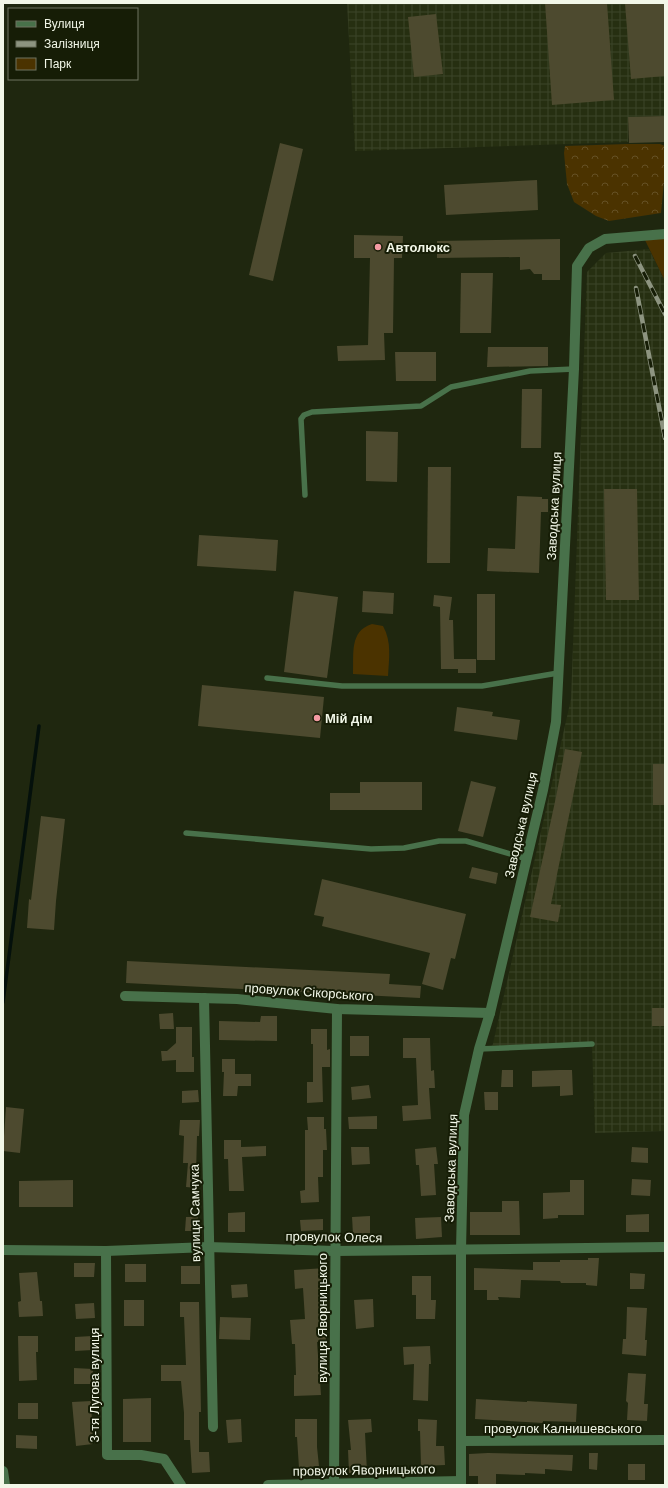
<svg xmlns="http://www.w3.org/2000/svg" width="668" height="1488" font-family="Arial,sans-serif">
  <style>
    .industrial { fill: url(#industrial-grid) }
    .green { fill: #4b3300 }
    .forest { fill: url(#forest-crowns) }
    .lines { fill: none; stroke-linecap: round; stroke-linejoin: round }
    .stream { stroke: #04100b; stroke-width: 3.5 }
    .building { fill: #4d4a2f }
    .service { stroke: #48714a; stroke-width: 5.5 }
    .minor { stroke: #48714a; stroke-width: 10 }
    .tertiary { stroke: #48714a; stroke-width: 10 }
    .rail-casing { stroke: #8d9480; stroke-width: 4.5 }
    .rail { stroke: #161d06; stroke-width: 3; stroke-dasharray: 9; stroke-linecap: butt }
    .poi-dot { fill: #f49aa2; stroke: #161d06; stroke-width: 1.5 }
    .labels { text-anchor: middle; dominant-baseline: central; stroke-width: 4; stroke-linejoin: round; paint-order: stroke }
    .poi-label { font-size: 13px; font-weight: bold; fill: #f2f7e8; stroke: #161d06; text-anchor: start }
    .street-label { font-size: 13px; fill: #f2f7e8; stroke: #161d06 }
  </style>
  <defs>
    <pattern id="industrial-grid" width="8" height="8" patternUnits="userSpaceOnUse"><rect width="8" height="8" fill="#262f11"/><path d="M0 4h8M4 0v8" fill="none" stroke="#3b4428"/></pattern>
    <pattern id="forest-crowns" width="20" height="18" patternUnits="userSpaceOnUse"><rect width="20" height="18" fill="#4b3300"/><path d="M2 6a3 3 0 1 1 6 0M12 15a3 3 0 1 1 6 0" fill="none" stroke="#655125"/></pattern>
  </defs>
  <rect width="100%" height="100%" fill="#1f270f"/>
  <!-- industrial -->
  <g class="industrial">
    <polygon points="347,3 665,3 665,116 628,117 628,142 355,151"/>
    <polygon points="649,249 665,281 665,1131 595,1133 592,1044 492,1048 571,699 587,272 606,253"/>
  </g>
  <!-- green -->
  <g class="green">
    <polygon points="665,234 665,281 643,236"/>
    <path d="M372,624L383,626C392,642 389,659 388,676L353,674C354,655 349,631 372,624Z"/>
  </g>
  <!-- forest -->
  <polygon class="forest" points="628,144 660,144 665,146 665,171 661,213 609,221 596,216 574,202 567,184 564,153 565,146"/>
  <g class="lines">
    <!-- stream -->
    <polyline class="stream" points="3,1002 39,726"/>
  </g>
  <!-- building -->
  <g class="building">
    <polygon points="545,3 607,3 614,100 552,105"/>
    <polygon points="641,3 665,3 665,76 631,79 625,4"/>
    <polygon points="436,14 443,74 414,77 408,17"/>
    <polygon points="665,116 665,142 629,143 628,117"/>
    <polygon points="280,143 303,149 273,281 249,275"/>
    <polygon points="537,180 538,210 446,215 444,185"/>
    <polygon points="354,235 403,236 402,258 394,258 393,333 384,333 385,360 338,361 337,346 368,345 370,258 354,258"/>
    <polygon points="560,239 560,280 542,280 542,274 534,274 530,269 520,270 520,257 437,258 437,241"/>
    <polygon points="461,273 493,273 491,333 460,333"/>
    <polygon points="488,347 548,347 548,366 487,367"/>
    <polygon points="395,352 436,352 436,381 396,381"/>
    <polygon points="522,389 542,389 541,448 521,448"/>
    <polygon points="366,431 398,432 397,482 366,481"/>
    <polygon points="428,467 451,467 450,563 427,563"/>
    <polygon points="604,489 637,489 639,600 606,600"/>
    <polygon points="517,496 542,497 542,499 548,499 548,512 541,512 539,573 487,571 488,548 515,549"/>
    <polygon points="199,535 278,540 276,571 197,566"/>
    <polygon points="294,591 338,597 327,678 284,672"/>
    <polygon points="363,591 394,593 393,614 362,612"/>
    <rect x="477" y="594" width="18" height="66"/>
    <polygon points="434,595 452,597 449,620 453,620 454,659 476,659 476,673 458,673 458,669 441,669 440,607 433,606"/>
    <polygon points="202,685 324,697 320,738 198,726"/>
    <polygon points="457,707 493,712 492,716 520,720 517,740 454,731"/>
    <polygon points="565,749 582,752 551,904 561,905 558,922 530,917 556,797"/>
    <rect x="653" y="764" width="12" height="41"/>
    <polygon points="471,781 496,787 483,837 458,831"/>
    <polygon points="360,782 422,782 422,810 330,810 330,793 360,793"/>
    <polygon points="41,816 65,819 56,901 54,930 27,928 29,899 31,900"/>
    <polygon points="472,867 498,873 496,884 469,878"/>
    <polygon points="322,879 466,914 455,959 451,958 443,990 422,984 430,953 322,926 324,917 314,915"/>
    <polygon points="127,961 390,974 389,984 421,986 420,998 126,983"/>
    <rect x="652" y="1008" width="13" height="18"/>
    <polygon points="173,1013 174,1029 160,1029 159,1014"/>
    <polygon points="261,1016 277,1016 277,1041 219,1040 219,1021 260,1022"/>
    <polygon points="176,1027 192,1027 192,1057 194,1057 194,1072 176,1072 176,1060 162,1061 161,1051 167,1051 176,1043"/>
    <polygon points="311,1029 327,1029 327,1050 330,1049 330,1067 322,1067 323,1102 307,1103 307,1082 313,1082 313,1044 311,1044"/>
    <rect x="350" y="1036" width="19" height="20"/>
    <polygon points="403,1038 430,1038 431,1071 434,1070 435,1088 429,1088 431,1119 403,1121 402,1106 418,1105 416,1058 403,1058"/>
    <polygon points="222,1059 235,1059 235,1074 251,1074 251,1086 238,1086 237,1096 223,1096 224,1072 222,1072"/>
    <polygon points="502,1070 513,1070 513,1087 501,1087"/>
    <polygon points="559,1070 572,1070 573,1095 560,1096 560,1086 532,1087 532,1071"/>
    <polygon points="369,1085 371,1098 352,1100 351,1087"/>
    <polygon points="198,1090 199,1102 182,1103 182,1091"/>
    <polygon points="484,1092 498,1092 498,1110 485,1110"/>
    <polygon points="6,1107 24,1109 20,1153 3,1151"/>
    <polygon points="377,1116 377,1129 349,1129 348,1117"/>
    <polygon points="307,1117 324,1117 324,1129 326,1129 327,1150 323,1150 323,1177 318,1177 319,1202 301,1203 300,1191 305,1190 305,1130 308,1130"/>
    <polygon points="180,1120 200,1120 199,1136 197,1136 196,1174 198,1174 197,1188 186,1187 188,1163 183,1163 184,1136 179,1135"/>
    <polygon points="224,1140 241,1140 241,1147 266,1146 266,1156 242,1157 244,1191 229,1191 228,1159 224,1159"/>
    <polygon points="351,1147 369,1147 370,1164 352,1165"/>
    <polygon points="436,1147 438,1164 434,1164 436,1195 421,1196 419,1165 416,1165 415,1149"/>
    <polygon points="632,1147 648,1148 648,1163 631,1162"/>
    <polygon points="632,1179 651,1180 650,1196 631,1195"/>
    <polygon points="73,1180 73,1207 19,1207 19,1181"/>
    <polygon points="570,1180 584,1180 584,1215 558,1215 558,1218 543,1219 543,1193 570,1192"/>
    <polygon points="502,1201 519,1201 520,1235 470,1235 470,1212 502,1212"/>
    <polygon points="245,1212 245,1232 228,1232 228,1213"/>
    <polygon points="649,1214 649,1232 626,1232 626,1215"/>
    <polygon points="370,1216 370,1233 353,1234 352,1217"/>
    <polygon points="186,1217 198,1217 197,1231 185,1231"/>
    <polygon points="441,1217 442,1237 416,1239 415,1218"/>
    <polygon points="323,1219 323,1230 301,1231 300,1220"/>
    <polygon points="588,1258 599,1258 597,1286 586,1285 586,1283 561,1283 560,1281 521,1280 520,1298 498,1297 499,1300 487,1300 487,1290 474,1290 474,1268 533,1270 533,1262 560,1262 560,1260 588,1260"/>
    <polygon points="74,1263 95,1263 94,1277 74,1277"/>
    <rect x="125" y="1264" width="21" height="18"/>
    <rect x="181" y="1266" width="19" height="18"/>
    <polygon points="326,1268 327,1287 322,1287 326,1341 317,1342 321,1395 294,1396 294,1375 296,1375 295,1344 292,1344 290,1320 305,1319 303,1288 295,1289 294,1270"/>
    <polygon points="37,1272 40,1301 42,1301 43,1316 19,1317 18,1302 21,1301 19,1273"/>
    <polygon points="630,1273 645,1274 644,1289 630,1289"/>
    <polygon points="412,1276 431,1276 431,1300 436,1300 435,1319 416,1319 416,1295 412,1295"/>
    <polygon points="247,1284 248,1297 232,1298 231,1285"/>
    <polygon points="373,1299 374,1327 356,1329 354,1300"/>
    <rect x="124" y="1300" width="20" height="26"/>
    <polygon points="180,1302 199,1302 201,1412 199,1412 199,1452 209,1452 210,1472 192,1473 190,1440 184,1440 184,1413 181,1381 161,1381 161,1365 186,1365 184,1317 180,1317"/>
    <polygon points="94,1303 95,1318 76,1319 75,1304"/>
    <polygon points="627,1307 647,1308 645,1340 647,1340 646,1356 622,1354 623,1339 626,1339"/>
    <polygon points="220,1317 251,1318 250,1340 219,1339"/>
    <polygon points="18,1336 38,1336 38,1352 36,1352 37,1380 19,1381"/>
    <polygon points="92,1336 93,1350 75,1351 75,1337"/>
    <polygon points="430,1346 431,1364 429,1364 428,1401 413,1400 414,1364 404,1365 403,1347"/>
    <polygon points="74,1368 93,1369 93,1384 74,1384"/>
    <polygon points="628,1373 646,1374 644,1404 648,1404 647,1421 627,1420 628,1403 626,1401"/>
    <polygon points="151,1398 151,1442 123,1442 123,1399"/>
    <polygon points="476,1399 527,1402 527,1401 577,1404 576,1422 543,1421 543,1423 475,1419"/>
    <polygon points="91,1401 93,1444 76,1446 72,1402"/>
    <rect x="18" y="1403" width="20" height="16"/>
    <polygon points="241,1419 242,1442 228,1443 226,1420"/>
    <polygon points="295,1419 317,1419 317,1447 319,1466 299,1468 297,1437 295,1437"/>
    <polygon points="371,1419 372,1432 365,1433 367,1472 349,1473 348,1450 351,1450 348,1420"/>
    <polygon points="418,1419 437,1420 436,1446 444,1446 445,1465 421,1466 420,1431 418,1431"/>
    <polygon points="16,1435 37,1436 37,1449 16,1448"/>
    <polygon points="488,1453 573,1455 572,1471 545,1469 545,1474 525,1473 525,1475 496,1474 496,1485 478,1485 478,1476 469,1476 469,1454"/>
    <polygon points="589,1453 598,1453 597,1470 589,1469"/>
    <rect x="628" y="1464" width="17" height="16"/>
  </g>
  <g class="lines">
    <!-- service -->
    <g class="service">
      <polyline points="305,495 301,419 304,415 312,412 421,406 451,387 530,371 574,369"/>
      <polyline points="267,678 342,686 482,686 558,673"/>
      <polyline points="186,833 371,849 404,848 439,841 466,841 527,859"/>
      <polyline points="479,1049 592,1044"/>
    </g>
    <!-- minor -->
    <g class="minor">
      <polyline points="125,996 237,999 337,1009 490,1013"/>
      <polyline points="204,998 213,1427"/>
      <polyline points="3,1250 106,1251 208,1247 335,1251 665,1247"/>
      <polyline points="106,1251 107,1455 141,1455 164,1459 181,1485"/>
      <polyline points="461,1441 665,1440"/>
      <polyline points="3,1471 5,1485"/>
      <polyline points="334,1483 337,1009"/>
      <polyline points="268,1485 461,1481"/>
    </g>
    <!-- tertiary -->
    <polyline class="tertiary" points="461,1485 461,1250 464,1115 479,1049 490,1013 543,790 556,722 574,369 577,266 589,248 605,239 665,234"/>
    <defs>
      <g id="rail">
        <polyline points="635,256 665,314"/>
        <polyline points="636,288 665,438"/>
      </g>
    </defs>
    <!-- rail casing -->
    <use href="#rail" class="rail-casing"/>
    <!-- rail -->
    <use href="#rail" class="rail"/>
  </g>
  <!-- markers -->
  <g class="poi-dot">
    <circle cx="378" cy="247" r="4"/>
    <circle cx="317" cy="718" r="4"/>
  </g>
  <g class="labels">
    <!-- poi labels -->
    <g class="poi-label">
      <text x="386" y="247">Автолюкс</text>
      <text x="325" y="718">Мій дім</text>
    </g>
    <!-- street labels -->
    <g class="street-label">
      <text transform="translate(554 506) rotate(-87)">Заводська вулиця</text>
      <text transform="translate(521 825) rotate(-77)">Заводська вулиця</text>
      <text transform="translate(309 992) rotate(4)">провулок Сікорського</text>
      <text transform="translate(451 1168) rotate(-88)">Заводська вулиця</text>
      <text transform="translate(195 1213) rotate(-91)">вулиця Самчука</text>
      <text transform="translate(334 1237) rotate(1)">провулок Олеся</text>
      <text transform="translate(322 1318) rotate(-90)">вулиця Яворницького</text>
      <text transform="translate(94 1385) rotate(-90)">3-тя Лугова вулиця</text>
      <text x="563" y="1428">провулок Калнишевського</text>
      <text transform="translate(364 1470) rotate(-1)">провулок Яворницького</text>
    </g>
  </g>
  <!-- border -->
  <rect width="668" height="1488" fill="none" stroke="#f2f7e8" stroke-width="8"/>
  <!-- legend -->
  <rect x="8" y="8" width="130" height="72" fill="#161d06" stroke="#6e7460"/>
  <rect x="16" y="21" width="20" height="6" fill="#48714a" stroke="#6e7460"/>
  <text x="44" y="28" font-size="12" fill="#f2f7e8">Вулиця</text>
  <rect x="16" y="41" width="20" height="6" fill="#8d9480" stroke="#6e7460"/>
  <text x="44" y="48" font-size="12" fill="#f2f7e8">Залізниця</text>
  <rect x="16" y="58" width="20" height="12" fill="#4b3300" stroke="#6e7460"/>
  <text x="44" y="68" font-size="12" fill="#f2f7e8">Парк</text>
</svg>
